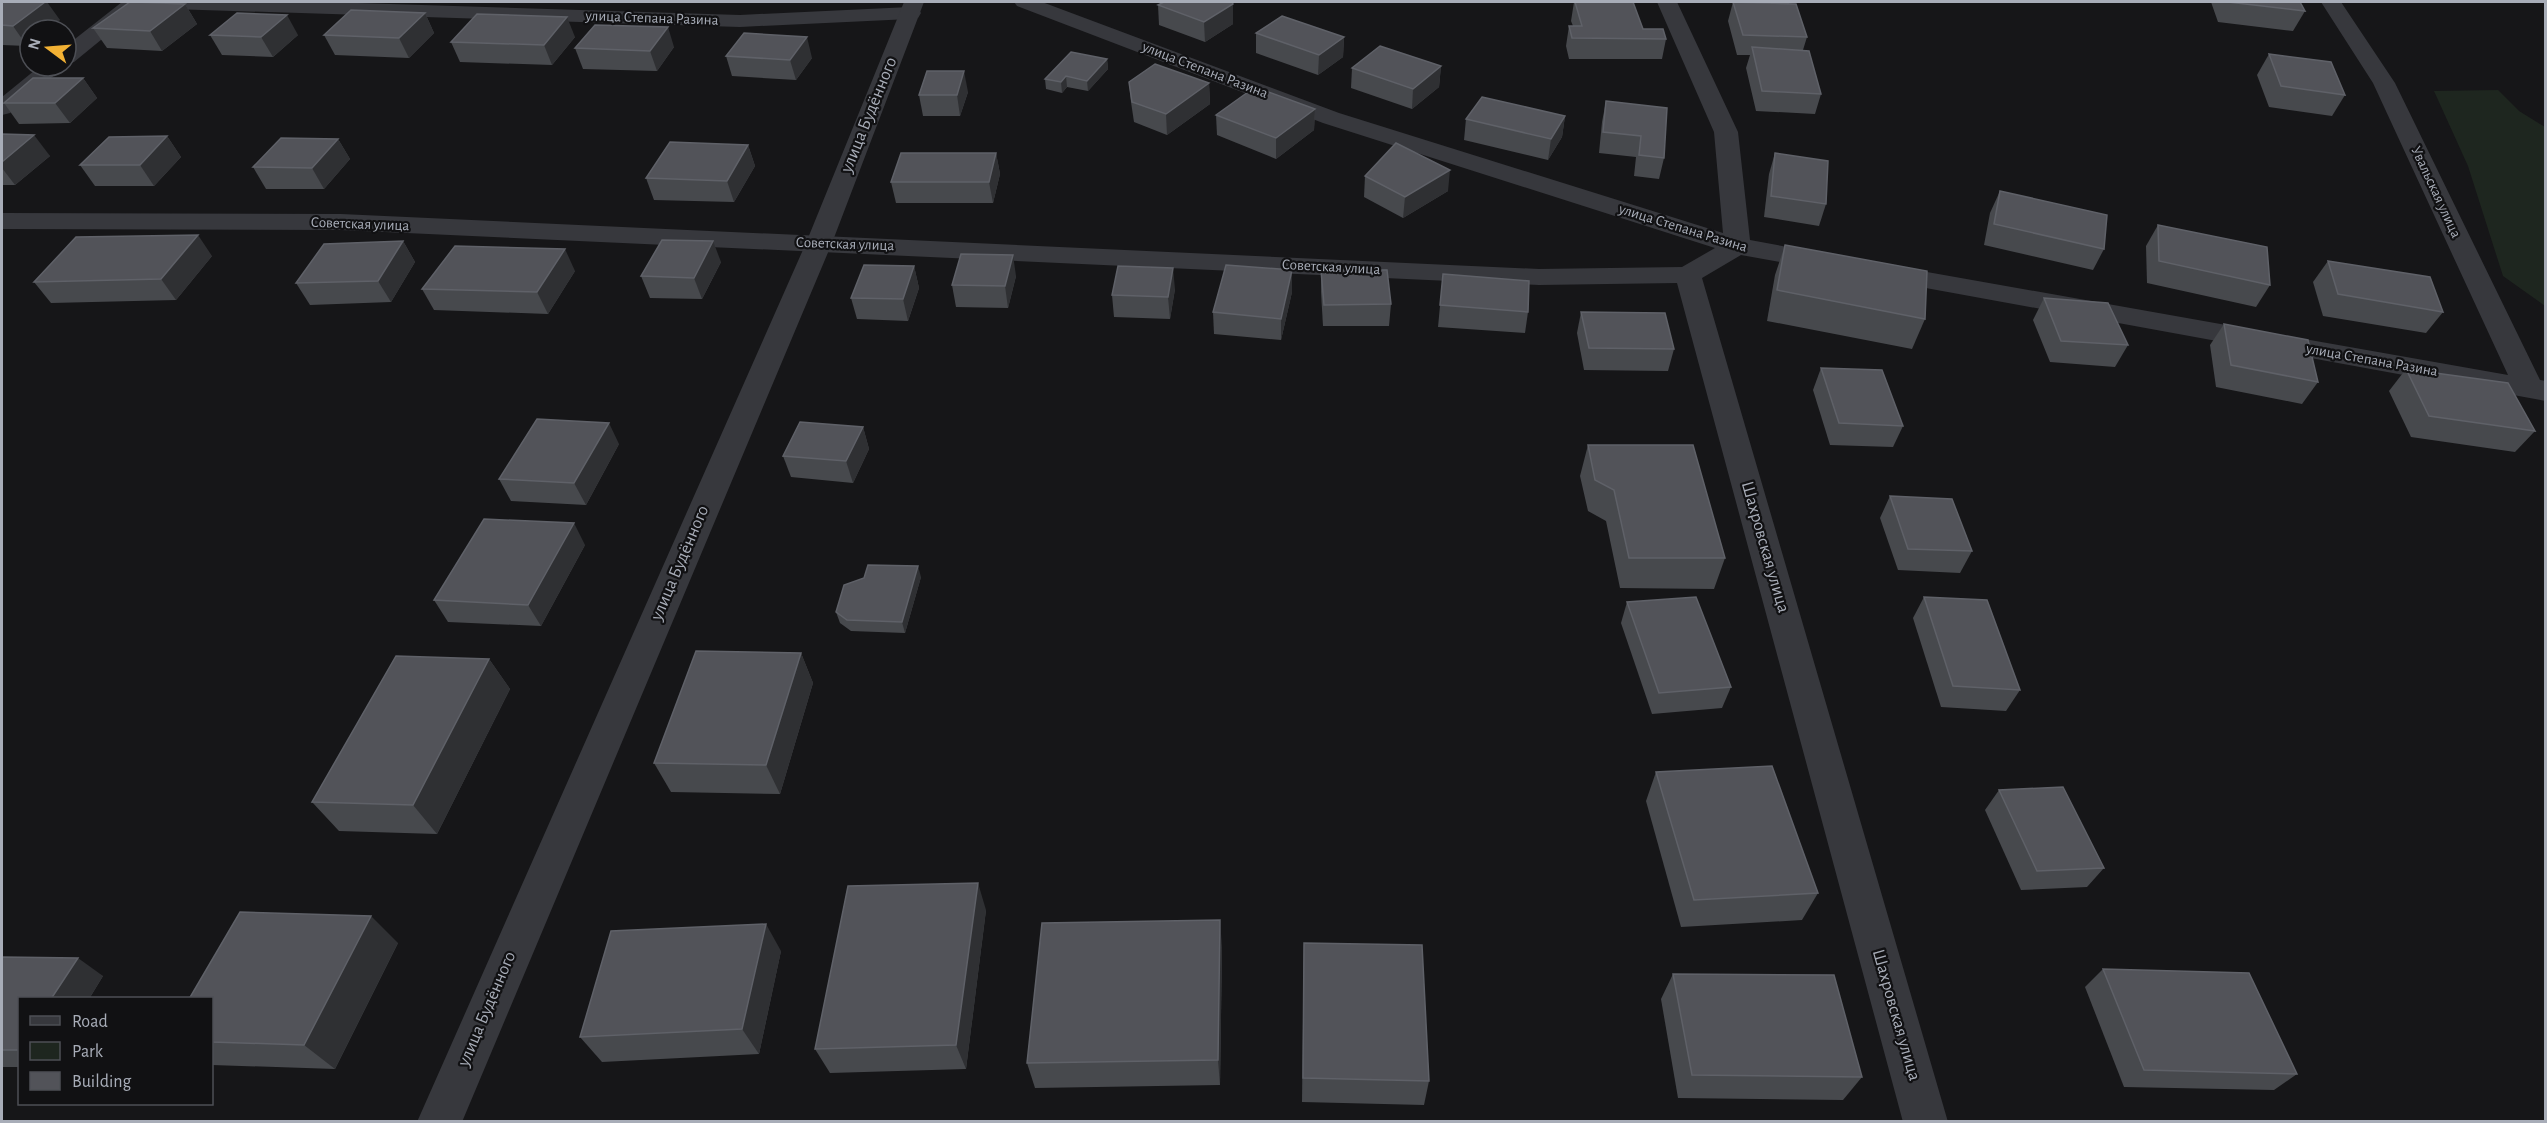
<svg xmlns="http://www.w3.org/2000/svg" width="2547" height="1123" font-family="'Alegreya Sans',sans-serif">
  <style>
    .green { fill: #1e261f }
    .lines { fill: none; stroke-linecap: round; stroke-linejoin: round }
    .minor { fill: #37383d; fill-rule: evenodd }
    .tertiary { fill: #37383d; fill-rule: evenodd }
    .wall { fill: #47494d }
    .shaded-wall { fill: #2f3033 }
    .building { fill: #525359; stroke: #5f6168; stroke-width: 1.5 }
    .labels { text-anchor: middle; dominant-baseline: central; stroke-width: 4.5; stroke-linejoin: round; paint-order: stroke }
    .far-street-label { font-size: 15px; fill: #a8adb8; stroke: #111113 }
    .street-label { font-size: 18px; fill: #a8adb8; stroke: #111113 }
  </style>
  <rect width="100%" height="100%" fill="#161618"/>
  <!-- green -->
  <polygon class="green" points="2498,90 2519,111 2545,127 2545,306 2503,276 2468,166 2434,91"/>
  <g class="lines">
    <!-- minor -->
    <g class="minor">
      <polygon points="122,2 326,2 740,15 910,7 918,8 921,13 918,18 910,19 740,27 140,8 74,62 66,64 66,46"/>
      <polygon points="1014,2 1042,2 1339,113 1723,233 1714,132 1657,2 1677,2 1738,132 1750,240 1825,254 1834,256 1838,262 1834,268 1825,270 1741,255 1702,278 1948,1122 1903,1122 1677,283 1539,285 341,230 2,229 2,213 341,214 1539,269 1682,267 1715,248 1323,123 1017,6"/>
      <polygon points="2321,2 2341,2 2395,83 2540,380 2546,381 2546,401 1882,280 1873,278 1869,272 1873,266 1882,264 2508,375 2373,83"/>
      <polygon points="40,66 65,66 10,113 2,115 2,97"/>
    </g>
    <!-- tertiary -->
    <polygon class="tertiary" points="904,2 924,2 832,243 462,1122 417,1122 806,243"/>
  </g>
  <!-- wall -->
  <g class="wall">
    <polygon points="2,2 60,20 30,30 30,44 27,46 2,45"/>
    <polygon points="505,2 563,2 562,3 505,3"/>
    <polygon points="1574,2 1666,39 1662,59 1569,59 1566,46 1569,26 1573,26 1571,21"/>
    <polygon points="1733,2 1807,37 1803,50 1821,94 1815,114 1756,111 1746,68 1750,55 1737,55 1728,21"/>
    <polygon points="2211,2 2300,2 2305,11 2293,31 2218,22"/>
    <polygon points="185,4 197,24 162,51 107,48 93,28"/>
    <polygon points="1158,5 1233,24 1205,42 1159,25"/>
    <polygon points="425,13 434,33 409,58 335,55 324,35"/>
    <polygon points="1256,33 1344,37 1343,57 1318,75 1256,53"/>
    <polygon points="210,35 298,35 273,57 222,55"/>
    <polygon points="575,37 552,65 460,62 451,42"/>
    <polygon points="674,47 657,71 583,69 575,48"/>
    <polygon points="2269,54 2345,95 2332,116 2269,107 2257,75"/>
    <polygon points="726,56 812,58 796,80 732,76"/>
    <polygon points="1107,59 1108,69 1088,91 1067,87 1062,93 1046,89 1045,79"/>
    <polygon points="1441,66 1439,87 1412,109 1351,88 1352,68"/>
    <polygon points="83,78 97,98 70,123 19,124 4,103"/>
    <polygon points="1129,82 1209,83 1210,104 1167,135 1134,122 1131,102"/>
    <polygon points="968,92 960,116 923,116 919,95"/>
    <polygon points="1606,101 1664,158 1659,179 1634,176 1636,157 1599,153 1602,122"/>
    <polygon points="1315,109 1314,130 1276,159 1217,135 1216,115"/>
    <polygon points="1565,116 1562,137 1548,160 1464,140 1466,119"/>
    <polygon points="2,134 50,156 15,185 2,185"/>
    <polygon points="167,136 181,157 154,186 95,186 80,165"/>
    <polygon points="338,139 350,159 324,189 266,189 253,167"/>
    <polygon points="748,145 755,166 734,202 654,200 646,178"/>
    <polygon points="996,153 1000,174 993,203 896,203 891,182"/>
    <polygon points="1775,153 1826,204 1819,226 1764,217 1769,174"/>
    <polygon points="1365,176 1448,191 1403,218 1364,197"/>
    <polygon points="2000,191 2104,249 2093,270 1984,245 1990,213"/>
    <polygon points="2158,225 2270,285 2256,307 2147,283 2146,246"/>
    <polygon points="403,241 415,262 391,302 310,305 296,283"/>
    <polygon points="1785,245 1925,319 1912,349 1767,321 1775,275"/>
    <polygon points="212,256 176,300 51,303 34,282"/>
    <polygon points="2328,261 2443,312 2426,333 2323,316 2313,282"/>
    <polygon points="721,262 702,299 650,298 641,276"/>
    <polygon points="914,266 919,288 908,321 857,319 851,298"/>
    <polygon points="1321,270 1391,304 1389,326 1323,326 1321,292"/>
    <polygon points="575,271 548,314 434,310 422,289"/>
    <polygon points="1443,274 1528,312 1525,333 1438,327"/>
    <polygon points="1016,276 1008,308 956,307 952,285"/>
    <polygon points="1175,289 1170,319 1114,317 1112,295"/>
    <polygon points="1292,292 1281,340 1214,334 1213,312"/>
    <polygon points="2044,298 2128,345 2115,367 2050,362 2033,320"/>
    <polygon points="1581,312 1674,349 1668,371 1584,370 1577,333"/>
    <polygon points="2224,324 2318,382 2302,404 2216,387 2210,345"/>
    <polygon points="1821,368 1903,426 1893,447 1830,445 1813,390"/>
    <polygon points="2406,369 2535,431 2515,452 2411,437 2389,391"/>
    <polygon points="863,427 869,449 853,483 791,477 783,456"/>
    <polygon points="619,444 586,505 511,501 499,479"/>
    <polygon points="1588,445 1725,558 1714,589 1620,588 1606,521 1588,511 1580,476"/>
    <polygon points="1890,496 1972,551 1960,573 1898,570 1880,518"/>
    <polygon points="585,545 541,626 448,622 434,600"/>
    <polygon points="921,577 905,633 851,631 840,623 836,612 864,578"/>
    <polygon points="1924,597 2020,690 2006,711 1941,707 1913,618"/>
    <polygon points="1627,602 1731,687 1722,708 1652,714 1621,623"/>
    <polygon points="801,653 813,683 780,794 671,792 654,763"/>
    <polygon points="489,659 510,689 437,834 339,831 312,802"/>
    <polygon points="1656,772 1818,893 1802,920 1681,927 1646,801"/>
    <polygon points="1999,790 2104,868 2087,887 2021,890 1985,810"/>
    <polygon points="986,910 966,1069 830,1073 815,1049"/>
    <polygon points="398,943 335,1069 212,1065 212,999"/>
    <polygon points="1304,943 1429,1081 1424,1105 1302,1102"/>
    <polygon points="1222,947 1220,1085 1035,1088 1027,1063"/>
    <polygon points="781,951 759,1054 602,1062 580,1037"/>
    <polygon points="2,957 103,976 89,999 20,999 20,1067 2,1067"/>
    <polygon points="2103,969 2297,1074 2274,1090 2124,1087 2085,987"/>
    <polygon points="1673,974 1862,1077 1843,1100 1678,1098 1661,999"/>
  </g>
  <!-- shaded-wall -->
  <g class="shaded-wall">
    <polygon points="45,2 47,2 60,20 47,30 30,30 30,44 27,46 13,26"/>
    <polygon points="185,4 197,24 162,51 150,31"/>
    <polygon points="1233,4 1233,24 1205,42 1204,22"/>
    <polygon points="425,13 434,33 409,58 399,38"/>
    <polygon points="287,15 298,35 273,57 261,37"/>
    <polygon points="567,17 575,37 552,65 544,45"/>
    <polygon points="668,27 674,47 657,71 650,51"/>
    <polygon points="807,37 812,58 796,80 790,60"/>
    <polygon points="1344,37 1343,57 1318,75 1319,55"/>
    <polygon points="1107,59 1108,69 1088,91 1087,81"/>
    <polygon points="1441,66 1439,87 1412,109 1413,89"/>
    <polygon points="964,71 968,92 960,116 957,95"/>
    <polygon points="1066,76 1067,87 1062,93 1061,82"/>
    <polygon points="83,78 97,98 70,123 55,103"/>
    <polygon points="1209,83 1210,104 1167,135 1166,114"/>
    <polygon points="1315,109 1314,130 1276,159 1276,138"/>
    <polygon points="1565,116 1562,137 1548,160 1551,139"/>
    <polygon points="34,135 50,156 15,185 2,168 2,162"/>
    <polygon points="167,136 181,157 154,186 140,165"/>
    <polygon points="338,139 350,159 324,189 312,168"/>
    <polygon points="748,145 755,166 734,202 727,181"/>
    <polygon points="996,153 1000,174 993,203 989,182"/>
    <polygon points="1450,170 1448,191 1403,218 1405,197"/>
    <polygon points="198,235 212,256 176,300 161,279"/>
    <polygon points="403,241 415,262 391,302 378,281"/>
    <polygon points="713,241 721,262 702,299 694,278"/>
    <polygon points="565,249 575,271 548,314 537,292"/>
    <polygon points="1013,255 1016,276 1008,308 1005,286"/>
    <polygon points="914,266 919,288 908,321 903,299"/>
    <polygon points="1173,268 1175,289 1170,319 1168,297"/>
    <polygon points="1292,270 1292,292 1281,340 1281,319"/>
    <polygon points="609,423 619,444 586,505 574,483"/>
    <polygon points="863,427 869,449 853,483 846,461"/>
    <polygon points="574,523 585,545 541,626 528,605"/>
    <polygon points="918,566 921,577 905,633 902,622"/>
    <polygon points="801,653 813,683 780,794 766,765"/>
    <polygon points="489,659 510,689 437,834 413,805"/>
    <polygon points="978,883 986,910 966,1069 956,1045"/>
    <polygon points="371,916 398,943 335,1069 304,1045"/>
    <polygon points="1220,920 1222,947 1220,1085 1218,1060"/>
    <polygon points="766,924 781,951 759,1054 742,1029"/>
    <polygon points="78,958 103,976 89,999 51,999"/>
  </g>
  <!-- building -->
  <g class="building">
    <polygon points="2,2 45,2 13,26 2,25"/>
    <polygon points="130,2 134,2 185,4 150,31 93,28"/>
    <polygon points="1164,2 1232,2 1233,4 1204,22 1158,5"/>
    <polygon points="1575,2 1633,2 1643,29 1663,29 1666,39 1572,38 1569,26 1582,26"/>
    <polygon points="1733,2 1796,4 1807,37 1743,35"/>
    <polygon points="2228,2 2300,2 2305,11"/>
    <polygon points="351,10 425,13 399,38 324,35"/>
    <polygon points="237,13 287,15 261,37 210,35"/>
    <polygon points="477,14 567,17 544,45 451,42"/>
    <polygon points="1282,16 1344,37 1319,55 1256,33"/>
    <polygon points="595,25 668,27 650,51 575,48"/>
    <polygon points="744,33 807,37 790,60 726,56"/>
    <polygon points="1380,46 1441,66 1413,89 1352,68"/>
    <polygon points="1752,47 1809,51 1821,94 1762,91"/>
    <polygon points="1071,52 1107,59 1087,81 1066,76 1061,82 1045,79"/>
    <polygon points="2269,54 2331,62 2345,95 2281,86"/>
    <polygon points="1155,64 1209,83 1166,114 1132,102 1129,82"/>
    <polygon points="927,71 964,71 957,95 919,95"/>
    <polygon points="33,78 83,78 55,103 4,103"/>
    <polygon points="1255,87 1315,109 1276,138 1216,115"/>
    <polygon points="1482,97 1565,116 1551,139 1466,119"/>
    <polygon points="1606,101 1667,108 1664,158 1639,155 1641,136 1603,132"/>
    <polygon points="2,134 34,135 2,162"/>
    <polygon points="167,136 140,165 80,165 109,137"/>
    <polygon points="281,138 338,139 312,168 253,167"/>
    <polygon points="670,142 748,145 727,181 646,178"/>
    <polygon points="1396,143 1450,170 1405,197 1365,176"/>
    <polygon points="901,153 996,153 989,182 891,182"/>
    <polygon points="1775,153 1828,161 1826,204 1771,196"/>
    <polygon points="2000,191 2107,215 2104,249 1994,224"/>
    <polygon points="2158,225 2267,247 2270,285 2159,261"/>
    <polygon points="198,235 161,279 34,282 76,237"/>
    <polygon points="662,240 713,241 694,278 641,276"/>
    <polygon points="403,241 378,281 296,283 324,244"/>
    <polygon points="1785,245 1927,271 1925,319 1777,290"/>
    <polygon points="455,246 565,249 537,292 422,289"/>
    <polygon points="961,254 1013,255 1005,286 952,285"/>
    <polygon points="2328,261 2430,277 2443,312 2338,294"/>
    <polygon points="864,265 914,266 903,299 851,298"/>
    <polygon points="1226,265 1292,270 1281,319 1213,312"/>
    <polygon points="1118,266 1173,268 1168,297 1112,295"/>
    <polygon points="1321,270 1387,270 1391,304 1324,305"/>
    <polygon points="1443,274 1529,281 1528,312 1440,305"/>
    <polygon points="2044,298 2108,303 2128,345 2061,341"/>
    <polygon points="1581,312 1665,313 1674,349 1589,348"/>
    <polygon points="2224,324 2308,340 2318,382 2231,365"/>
    <polygon points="1821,368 1882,370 1903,426 1839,423"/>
    <polygon points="2406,369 2508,383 2535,431 2429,416"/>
    <polygon points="537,419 609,423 574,483 499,479"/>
    <polygon points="800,422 863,427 846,461 783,456"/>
    <polygon points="1588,445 1693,445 1725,558 1629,558 1614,490 1595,480"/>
    <polygon points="1890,496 1952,499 1972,551 1908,549"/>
    <polygon points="484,519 574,523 528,605 434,600"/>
    <polygon points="868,565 918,566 902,622 847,620 836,612 844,585 864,578"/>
    <polygon points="1696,597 1731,687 1659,693 1627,602"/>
    <polygon points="1924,597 1987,600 2020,690 1953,686"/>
    <polygon points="696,651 801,653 766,765 654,763"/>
    <polygon points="396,656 489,659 413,805 312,802"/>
    <polygon points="1772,766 1818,893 1694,900 1656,772"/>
    <polygon points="2063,787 2104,868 2037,871 1999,790"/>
    <polygon points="978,883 956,1045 815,1049 848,886"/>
    <polygon points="240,912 371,916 304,1045 212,1042 212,999 189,999"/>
    <polygon points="1220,920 1218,1060 1027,1063 1042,923"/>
    <polygon points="766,924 742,1029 580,1037 611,931"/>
    <polygon points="1304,943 1422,945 1429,1081 1303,1078"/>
    <polygon points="2,957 78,958 51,999 20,999 20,1048 18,1050 2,1050"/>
    <polygon points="2103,969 2249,973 2297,1074 2144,1070"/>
    <polygon points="1673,974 1834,975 1862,1077 1692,1075"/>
  </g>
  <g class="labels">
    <!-- far-street labels -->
    <g class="far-street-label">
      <text transform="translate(652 18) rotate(2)">улица Степана Разина</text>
      <text transform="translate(1205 70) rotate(21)">улица Степана Разина</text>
      <text transform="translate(2436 192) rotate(65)">Увальская улица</text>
      <text transform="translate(360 224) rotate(2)">Советская улица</text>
      <text transform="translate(1683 228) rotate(17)">улица Степана Разина</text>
      <text transform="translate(845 244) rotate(2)">Советская улица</text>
      <text transform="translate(1331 267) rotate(3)">Советская улица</text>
      <text transform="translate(2372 360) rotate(10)">улица Степана Разина</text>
    </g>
    <!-- street labels -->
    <g class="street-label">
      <text transform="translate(869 115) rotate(-68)">улица Будённого</text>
      <text transform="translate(1765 547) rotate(74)">Шахровская улица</text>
      <text transform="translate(680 563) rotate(-67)">улица Будённого</text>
      <text transform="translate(487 1009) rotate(-67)">улица Будённого</text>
      <text transform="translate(1896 1015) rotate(74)">Шахровская улица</text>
    </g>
  </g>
  <!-- border -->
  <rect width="2547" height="1123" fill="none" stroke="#a8adb8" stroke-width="6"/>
  <!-- legend -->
  <rect x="18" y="997" width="195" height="108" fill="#111113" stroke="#4d4f55" stroke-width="1.5"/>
  <rect x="30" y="1016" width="30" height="9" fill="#37383d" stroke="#4d4f55" stroke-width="1.5"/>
  <text x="72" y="1027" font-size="18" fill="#a8adb8">Road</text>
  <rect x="30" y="1042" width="30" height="18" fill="#1e261f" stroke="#4d4f55" stroke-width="1.5"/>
  <text x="72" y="1057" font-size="18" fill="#a8adb8">Park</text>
  <rect x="30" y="1072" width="30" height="18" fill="#525359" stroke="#4d4f55" stroke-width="1.5"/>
  <text x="72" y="1087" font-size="18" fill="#a8adb8">Building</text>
  <!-- north arrow -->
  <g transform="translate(48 48) rotate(286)"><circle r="28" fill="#111113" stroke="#4d4f55" stroke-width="1.5"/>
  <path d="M0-4.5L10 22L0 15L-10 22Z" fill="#f2b134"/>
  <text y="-9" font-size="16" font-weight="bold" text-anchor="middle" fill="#a8adb8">N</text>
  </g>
</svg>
